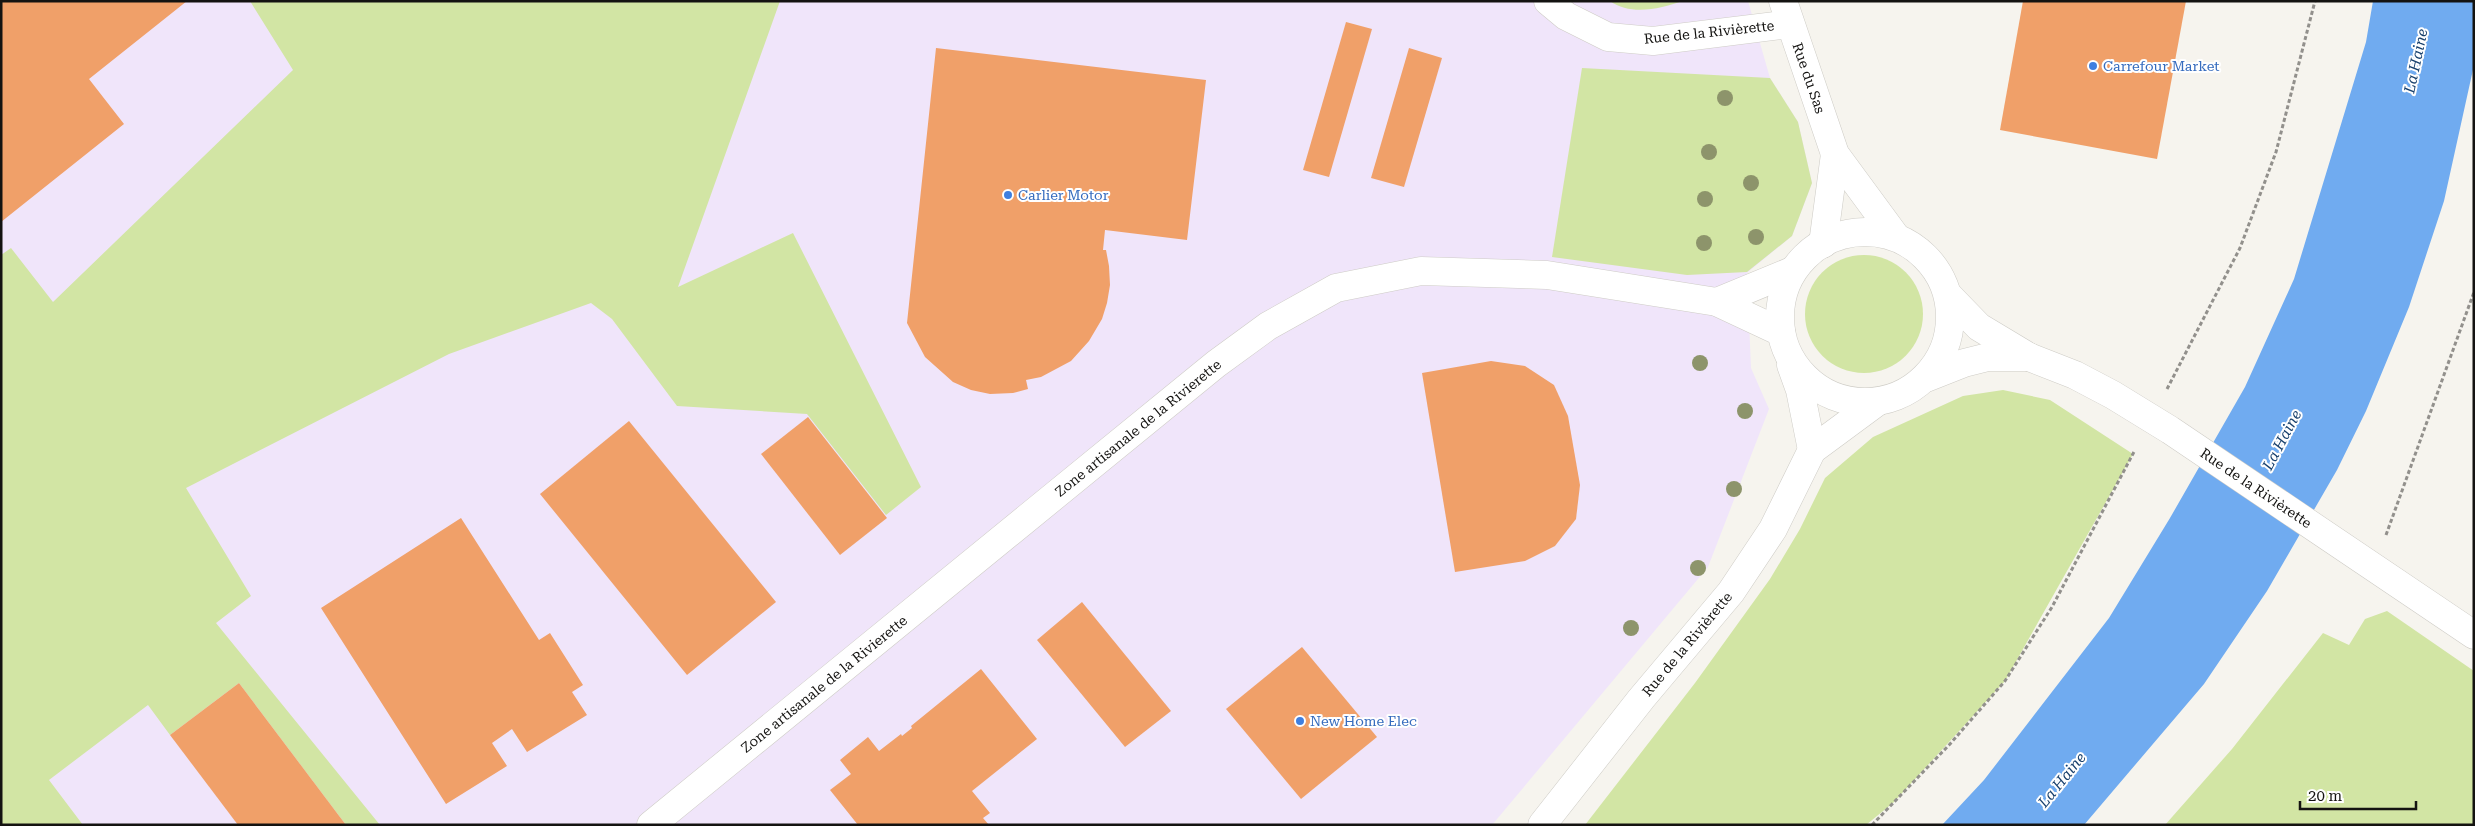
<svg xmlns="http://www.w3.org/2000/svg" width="2475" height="826" font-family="'Roboto Serif',serif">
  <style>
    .industrial { fill: #f0e5fa }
    .green { fill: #d2e5a4 }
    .water { fill: #70abf0 }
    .building { fill: #f0a069 }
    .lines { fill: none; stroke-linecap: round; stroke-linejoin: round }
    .minor-casing { stroke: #ceccc6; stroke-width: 29 }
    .major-casing { stroke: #ceccc6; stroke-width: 29 }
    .path { stroke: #92908c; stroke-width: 3; stroke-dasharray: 4 2.5; stroke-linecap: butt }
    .minor { stroke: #fff; stroke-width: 28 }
    .major { stroke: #fff; stroke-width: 28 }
    .tree { fill: #8d946b }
    .shop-dot { fill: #3f7fe0; stroke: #fff; stroke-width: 2 }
    .labels { text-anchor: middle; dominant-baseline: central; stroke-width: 4; stroke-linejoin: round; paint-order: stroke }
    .street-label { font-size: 14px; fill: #141311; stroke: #fff }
    .shop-label { font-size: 14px; fill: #366cbe; stroke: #fff; text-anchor: start }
    .water-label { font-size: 15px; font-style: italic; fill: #18406d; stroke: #fff }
  </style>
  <rect width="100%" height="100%" fill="#f6f4ee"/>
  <!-- industrial -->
  <polygon class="industrial" points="1,1 1748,1 1770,78 1798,122 1812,183 1792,236 1747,273 1751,368 1769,409 1708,567 1492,825 1,825"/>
  <!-- green -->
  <g class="green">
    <polygon points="250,1 780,1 678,287 793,233 921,487 886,515 807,414 677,406 612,319 591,303 449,354 186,488 251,596 216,623 380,825 346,825 239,683 170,735 148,705 49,780 83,825 1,825 1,255 11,248 53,302 293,70"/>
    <path d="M1610,1H1682C1661,9 1630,16 1610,1Z"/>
    <polygon points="1582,68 1770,78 1798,122 1812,183 1792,236 1747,272 1687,275 1552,257"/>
    <circle cx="1864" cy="314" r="59"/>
    <polygon points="2003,390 2050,400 2133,454 2005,681 1894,802 1866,825 1585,825 1695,683 1770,579 1800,529 1825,478 1873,437 1963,396"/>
    <polygon points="2387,611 2474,671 2474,825 2165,825 2232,749 2323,633 2349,645 2365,619"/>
  </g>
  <!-- water -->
  <polygon class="water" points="2373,1 2474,1 2474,65 2444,201 2409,307 2366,411 2337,470 2267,591 2204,684 2084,825 1942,825 1984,780 2109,618 2170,518 2245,387 2294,279 2366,42"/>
  <!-- building -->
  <g class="building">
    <polygon points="1,1 187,1 89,79 124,124 1,222"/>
    <polygon points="2023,1 2186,1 2157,159 2000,130"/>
    <polygon points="1346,22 1372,29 1329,177 1303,170"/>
    <polygon points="936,48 1206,80 1187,240 1105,230 1103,250 1106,250 1109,266 1110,285 1107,303 1102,319 1089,341 1071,361 1041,377 1026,380 1028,389 1013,393 990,394 971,390 953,382 925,357 907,323"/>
    <polygon points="1409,48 1442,58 1404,187 1371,178"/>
    <polygon points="1491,361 1525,366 1554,385 1568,416 1580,485 1576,519 1555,546 1525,561 1455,572 1422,373"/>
    <polygon points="808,417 887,518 840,555 761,454"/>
    <polygon points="629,421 776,602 687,675 540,494"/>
    <polygon points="461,518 539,640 550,633 583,685 572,692 587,715 527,752 512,729 492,743 507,766 446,804 321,608"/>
    <polygon points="1082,602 1171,711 1125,747 1037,640"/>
    <polygon points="1302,647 1377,737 1301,799 1226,709"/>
    <polygon points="981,669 1037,739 972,791 990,813 983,818 989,825 858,825 830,790 851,774 840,760 868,737 879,751 901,734 902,736 912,728 911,726"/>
    <polygon points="239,683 346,825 238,825 170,735"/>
  </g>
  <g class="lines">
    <defs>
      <g id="minor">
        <polyline points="1548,1 1566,16 1608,37 1653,41 1790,24"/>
        <polyline points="1783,1 1835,154 1896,237"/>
        <polyline points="1823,244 1835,154"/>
        <polyline points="1717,302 1792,271"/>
        <polyline points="651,825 1216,364 1268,326 1336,288 1421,271 1547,275 1717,302 1781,332"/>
      </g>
      <g id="major">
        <circle cx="1865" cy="317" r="85"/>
        <polyline points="1948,295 1979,327 2029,357 2075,375 2113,395 2170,430 2474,635"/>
        <polyline points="1791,365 1800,390 1812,450"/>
        <polyline points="1926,378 1964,363 1988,357 2029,357"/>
        <polyline points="1542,825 1641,699 1731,592 1773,529 1812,450 1877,402"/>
      </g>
    </defs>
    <!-- minor casing -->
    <use href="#minor" class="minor-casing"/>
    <!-- major casing -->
    <use href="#major" class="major-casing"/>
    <!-- path -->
    <g class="path">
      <polyline points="2167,389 2240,248 2276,152 2315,1"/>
      <polyline points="2386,535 2474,292"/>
      <polyline points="1872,825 1950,744 2005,681 2052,607 2135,450"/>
    </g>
    <!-- minor -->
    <use href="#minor" class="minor"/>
    <!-- major -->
    <use href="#major" class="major"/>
  </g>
  <!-- trees -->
  <g class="tree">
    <circle cx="1725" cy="98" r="8"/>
    <circle cx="1709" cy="152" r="8"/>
    <circle cx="1751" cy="183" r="8"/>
    <circle cx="1705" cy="199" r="8"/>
    <circle cx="1756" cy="237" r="8"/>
    <circle cx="1704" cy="243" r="8"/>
    <circle cx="1700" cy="363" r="8"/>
    <circle cx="1745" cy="411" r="8"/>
    <circle cx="1734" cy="489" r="8"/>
    <circle cx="1698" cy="568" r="8"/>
    <circle cx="1631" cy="628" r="8"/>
  </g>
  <!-- markers -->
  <g class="shop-dot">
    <circle cx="2093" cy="66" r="5"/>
    <circle cx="1008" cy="195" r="5"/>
    <circle cx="1300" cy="721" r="5"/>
  </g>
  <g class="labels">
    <!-- street labels -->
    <g class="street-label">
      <text transform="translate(1709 32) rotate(-6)">Rue de la Rivièrette</text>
      <text transform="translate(1809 78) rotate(71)">Rue du Sas</text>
      <text transform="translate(1138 428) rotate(-39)">Zone artisanale de la Rivierette</text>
      <text transform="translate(2256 488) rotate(34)">Rue de la Rivièrette</text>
      <text transform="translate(1687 644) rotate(-50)">Rue de la Rivièrette</text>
      <text transform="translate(824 684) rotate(-39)">Zone artisanale de la Rivierette</text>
    </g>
    <!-- shop labels -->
    <g class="shop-label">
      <text x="2103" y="66">Carrefour Market</text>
      <text x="1018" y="195">Carlier Motor</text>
      <text x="1310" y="721">New Home Elec</text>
    </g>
    <!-- water labels -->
    <g class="water-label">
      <text transform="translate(2416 61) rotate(-78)">La Haine</text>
      <text transform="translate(2282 440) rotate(-62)">La Haine</text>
      <text transform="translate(2062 780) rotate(-51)">La Haine</text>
    </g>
  </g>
  <!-- border -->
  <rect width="2475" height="826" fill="none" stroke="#141311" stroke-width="5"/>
  <!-- scale -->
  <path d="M2300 801v8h116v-8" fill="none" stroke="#141311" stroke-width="2.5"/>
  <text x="2308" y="801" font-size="15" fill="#141311" stroke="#ffffff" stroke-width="4" paint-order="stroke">20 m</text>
</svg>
